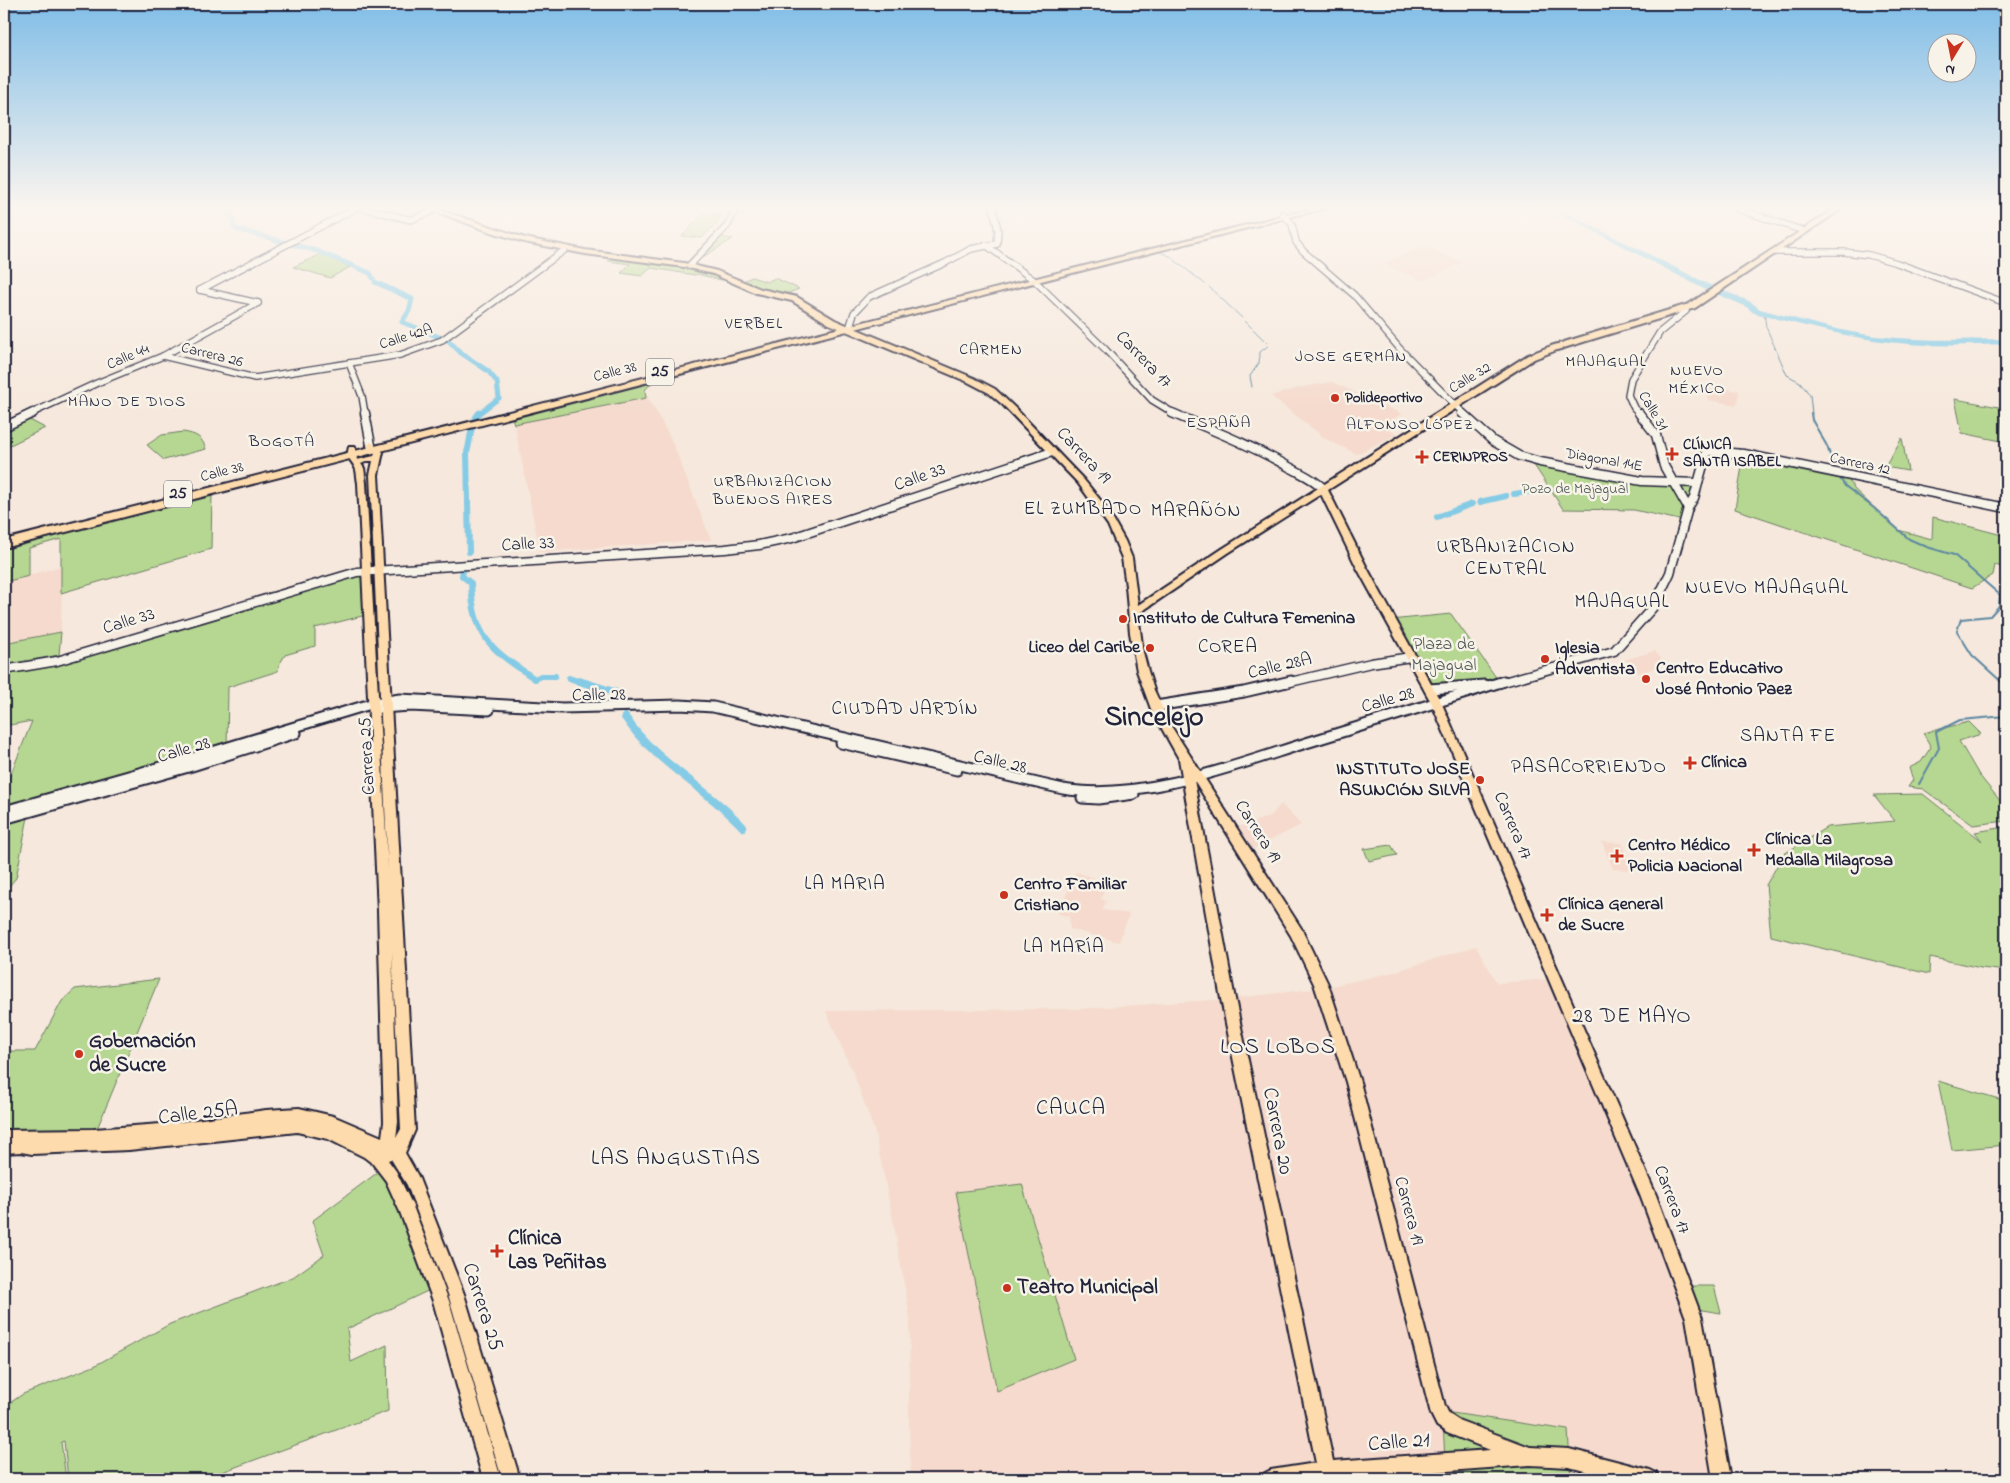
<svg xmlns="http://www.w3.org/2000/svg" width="2010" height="1483" font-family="'Indie Flower',sans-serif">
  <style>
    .built { fill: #f5dacd }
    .green { fill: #b6d791; stroke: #6c7c66 }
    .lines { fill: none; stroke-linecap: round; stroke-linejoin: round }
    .stream-far1 { stroke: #5d87a2; stroke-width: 1 }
    .stream { stroke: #5d87a2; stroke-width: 2 }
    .canal-far2 { stroke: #85cbe6; stroke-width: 5 }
    .canal-far1 { stroke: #85cbe6; stroke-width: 6 }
    .canal { stroke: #85cbe6; stroke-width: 8 }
    .river { fill: #85cbe6; fill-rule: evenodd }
    .minor-far2-casing { stroke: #22223b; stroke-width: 8 }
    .minor-far1-casing { stroke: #22223b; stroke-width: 11 }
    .minor-casing { stroke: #22223b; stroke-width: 13 }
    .major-casing { stroke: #22223b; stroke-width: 4 }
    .highway-casing { stroke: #22223b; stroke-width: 4 }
    .minor-far2 { stroke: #f7f3e8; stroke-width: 5.5 }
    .minor-far1 { stroke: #f7f3e8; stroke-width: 8 }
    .minor { stroke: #f7f3e8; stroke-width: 9 }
    .major { fill: #fedbac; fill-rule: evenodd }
    .highway { fill: #fedbac; fill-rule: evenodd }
    .poi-dot { fill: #c8321e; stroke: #f7f3e8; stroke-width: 2 }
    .labels { text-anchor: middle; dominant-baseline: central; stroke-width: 5; stroke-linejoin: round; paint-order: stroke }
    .far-street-label { font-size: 15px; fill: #22223b; stroke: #f7f3e8 }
    .far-poi-label { font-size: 15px; font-weight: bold; fill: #22223b; stroke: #f7f3e8; text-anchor: start }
    .far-park-label { font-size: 15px; fill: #4e5855; stroke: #f7f3e8 }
    .far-neighbourhood-label { font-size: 16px; letter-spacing: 1px; fill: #22223b; stroke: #f7f3e8 }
    .shield { fill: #f7f3e8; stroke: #62616f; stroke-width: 1 }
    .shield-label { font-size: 16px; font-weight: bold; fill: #22223b }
    .street-label { font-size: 18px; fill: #22223b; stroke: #f7f3e8 }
    .poi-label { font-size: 18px; font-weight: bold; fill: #22223b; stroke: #f7f3e8; text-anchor: start }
    .park-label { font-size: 18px; fill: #4e5855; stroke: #f7f3e8 }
    .neighbourhood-label { font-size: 19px; letter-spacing: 1px; fill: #22223b; stroke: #f7f3e8 }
    .near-poi-label { font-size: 21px; font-weight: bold; fill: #22223b; stroke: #f7f3e8; text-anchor: start }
    .near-street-label { font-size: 21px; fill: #22223b; stroke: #f7f3e8 }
    .near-neighbourhood-label { font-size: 22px; letter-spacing: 1px; fill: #22223b; stroke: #f7f3e8 }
    .town-label { font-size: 28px; font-weight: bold; fill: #22223b; stroke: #f7f3e8 }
  </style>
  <rect width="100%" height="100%" fill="#f6e8dc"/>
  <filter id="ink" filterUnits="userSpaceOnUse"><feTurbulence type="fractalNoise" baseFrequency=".02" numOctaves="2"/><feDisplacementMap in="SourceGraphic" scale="10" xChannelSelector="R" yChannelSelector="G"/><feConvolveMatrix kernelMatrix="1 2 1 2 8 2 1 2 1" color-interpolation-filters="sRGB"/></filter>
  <g filter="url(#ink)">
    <!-- built -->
    <g class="built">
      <polygon points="1424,246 1463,263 1423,281 1383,264"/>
      <polygon points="1332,382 1402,414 1382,425 1398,434 1357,454 1326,439 1271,396 1299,388"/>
      <polygon points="1709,386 1739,391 1737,405 1708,400"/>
      <polygon points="647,396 671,439 711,540 540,552 514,421"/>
      <polygon points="62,566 61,632 4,643 4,582"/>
      <polygon points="1655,651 1666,665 1638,673 1625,660"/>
      <polygon points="1281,804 1301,825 1253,849 1239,827 1271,816"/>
      <polygon points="1602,842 1622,843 1631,870 1613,869"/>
      <polygon points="1076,872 1103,881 1099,889 1104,891 1101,898 1106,902 1102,910 1129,914 1119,942 1070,929 1069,916 1058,914"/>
      <polygon points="1476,946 1497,983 1551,979 1574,1030 1602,1110 1685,1308 1712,1479 911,1479 909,1419 910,1318 893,1219 875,1133 855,1077 826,1011 1078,1009 1228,999 1323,988 1394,972"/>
    </g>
    <!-- green -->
    <g class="green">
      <polygon points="731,208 765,208 765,212 738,213 732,225 721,237 733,239 689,265 728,276 721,280 697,274 695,275 651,268 642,276 621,273 630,264 608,261 613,256 684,265 723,225 728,219"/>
      <polygon points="704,214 721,214 718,221 702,238 682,236"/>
      <polygon points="321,254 350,267 330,278 293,267"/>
      <polygon points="752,277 767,282 775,278 799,289 781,296 741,282"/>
      <polygon points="656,378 645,390 646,398 514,424 511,414"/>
      <polygon points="1955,399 1999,407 2006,442 1962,433"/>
      <polygon points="24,417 45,428 4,448 4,427"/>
      <path d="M183,432C196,434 202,437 206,449L164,460L147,445L162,435Z"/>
      <polygon points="1902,438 1908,471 1885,467"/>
      <polygon points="1744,454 1846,475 1854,489 1898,530 1932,539 1933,517 2006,536 2006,568 1995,565 1993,575 1972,588 1735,509"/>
      <polygon points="1530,459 1595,474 1697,483 1684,521 1634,510 1563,509"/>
      <polygon points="212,490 211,549 61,593 61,539 29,548 29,576 4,582 4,544"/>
      <polygon points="368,571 370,614 315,628 315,646 285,655 279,665 278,671 228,687 227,748 4,811 4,791 32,721 4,726 4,670 57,661"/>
      <polygon points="1451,614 1500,683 1437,704 1390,620"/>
      <polygon points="61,632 59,655 4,665 4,643"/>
      <polygon points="1969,722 1981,734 1959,741 1979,775 2006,808 2006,821 1973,825 1923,789 1908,787 1913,780 1909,768 1921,762 1931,747 1923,733"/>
      <polygon points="1923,794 1982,841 1975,832 2006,827 2006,971 1981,968 1930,957 1929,974 1771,936 1766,885 1784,854 1827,827 1895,821 1874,795"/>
      <polygon points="29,812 16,878 4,892 4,819"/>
      <polygon points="1391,845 1397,855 1369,861 1364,849"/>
      <polygon points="159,979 94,1136 4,1137 4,1051 35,1051 62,1001 75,989"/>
      <polygon points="1938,1081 2006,1101 2006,1145 1952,1150"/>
      <polygon points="385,1167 436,1287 347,1329 351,1362 387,1345 388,1411 203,1479 68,1479 64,1441 61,1442 66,1479 4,1479 4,1407 23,1394 94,1366 170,1324 293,1277 324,1255 312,1221"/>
      <polygon points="1022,1184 1074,1359 997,1391 956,1192"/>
      <polygon points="1688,1286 1714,1286 1721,1313 1696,1309"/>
      <polygon points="1438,1411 1568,1430 1571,1479 1328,1479 1327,1470 1445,1462 1443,1420"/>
    </g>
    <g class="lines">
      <!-- stream-far1 -->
      <g class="stream-far1">
        <polyline points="1155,250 1172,257"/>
        <polyline points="1173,259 1205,284"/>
        <polyline points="1209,287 1242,318"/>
        <polyline points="1764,313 1766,327 1787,375 1800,382 1810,395 1812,414"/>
        <polyline points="1245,321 1269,345 1260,352 1259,363 1250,376 1252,387"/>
      </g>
      <!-- stream -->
      <g class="stream">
        <polyline points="1811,413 1812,420 1827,446 1835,470"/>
        <polyline points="1839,477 1845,486 1874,508 1909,539 1927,547 1954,555 2000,595 1999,606 1990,616 1961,619 1957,631 1972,655 2006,686"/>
        <polyline points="1919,784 1939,748 1936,732 1960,720 2006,716"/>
      </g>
      <!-- canal-far2 -->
      <g class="canal-far2">
        <polyline points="218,208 225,210 234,220 234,227 236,229 317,251 370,273 373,278"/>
        <polyline points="375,282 412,299 409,311 402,322 449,341 461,353 488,371 497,382 499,398 478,414"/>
      </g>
      <!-- canal-far1 -->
      <g class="canal-far1">
        <polyline points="1514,494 1547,489"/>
        <polyline points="1480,502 1506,496"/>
        <polyline points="1437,517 1472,504"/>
        <path d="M469,552L467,452C471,440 470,422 479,413"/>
        <path d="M463,570L462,576L471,583C473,638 492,650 535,679L541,676H555"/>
        <polyline points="569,678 583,683"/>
      </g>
      <!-- canal -->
      <g class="canal">
        <polyline points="579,681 617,693 623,703"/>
        <path d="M625,717C655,763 706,787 743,827"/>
      </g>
      <!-- river -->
      <path class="river" d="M1549,208H1557L1710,285L1751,302L1760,309C1798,319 1837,331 1876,336C1919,341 1962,340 2006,339V344C1962,346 1917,347 1873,340C1833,334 1794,323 1754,313L1745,306L1704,289Z"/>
      <defs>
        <g id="minor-far2">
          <polyline points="364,208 411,220 435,210"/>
          <polyline points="1735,208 1804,231"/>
          <polyline points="1283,214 1292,224 1296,242 1303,251 1354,295 1400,349 1464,414"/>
          <polyline points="986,245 1035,281 1105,349 1152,400 1175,414"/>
          <polyline points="1775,252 1844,252 1869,255 1897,263 2006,303"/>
          <polyline points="689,266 728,225 736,208"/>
          <polyline points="200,290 356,208"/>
          <polyline points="200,290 258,303"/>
          <polyline points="849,329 854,313 869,297 945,263 971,249 997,244 998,230 993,208"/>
          <polyline points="163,356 255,378 400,355 442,340 566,249"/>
          <polyline points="349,363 362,396 365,414"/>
          <polyline points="30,414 97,383 163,356 258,303"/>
          <polyline points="1640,414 1634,408 1628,395 1631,379 1660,332 1686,311 1686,308"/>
        </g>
        <g id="minor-far1">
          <polyline points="365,413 371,445"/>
          <path d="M1172,413C1212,430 1253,446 1291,468C1302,474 1314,479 1323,488"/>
          <polyline points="1462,413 1493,441 1519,456 1540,462 1642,481 1697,483"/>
          <polyline points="1639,413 1656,435 1664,466 1688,508"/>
          <polyline points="4,427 33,413"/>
          <polyline points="4,670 57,661 357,572 725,549 759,545 792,538 1052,452"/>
          <polyline points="1286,683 1371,663 1411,657"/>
          <polyline points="1500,683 1614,651 1654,606 1670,573 1688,508 1694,498 1707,451 1744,454 2006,508"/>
        </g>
        <g id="minor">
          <polyline points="1429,689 1485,685"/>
          <polyline points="1156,706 1244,692 1291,681"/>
          <polyline points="380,708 411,706 489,710"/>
          <polyline points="841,743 957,770"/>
          <polyline points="1082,798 1098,799 1134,794"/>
          <path d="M4,811L189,759L374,703L400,699L562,708L680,705L713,707L1063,789C1140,802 1233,766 1306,743C1372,723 1438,702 1504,681"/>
          <polyline points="4,819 192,766 296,733"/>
        </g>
        <g id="major">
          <path d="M426,208H434L525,238L585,250L684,263L717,271L761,289L797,297L835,320L974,378L995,389L1015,408L1084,480L1106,507L1125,541L1132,558L1138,605L1222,549L1528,355L1551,346L1689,304L1836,208H1843L1695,308L1557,350L1534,359L1328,490L1366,566L1442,704L1656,1195L1702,1318L1731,1479H1713L1686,1318L1640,1195L1432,704L1356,566L1321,494L1228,553L1138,614L1143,652L1148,671L1154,690L1171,726L1301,928L1328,984L1360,1082L1445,1406L1449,1414L1458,1420L1530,1447L1569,1449L1650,1470L1656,1473L1659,1479H1616L1569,1467L1530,1465L1337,1479H1262L1265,1473L1271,1470L1316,1463L1220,994L1179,759L1151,709L1137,671L1130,633L1126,586L1122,558L1108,525L1078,483L1003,405L989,393L968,382L829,324L792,301L756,293L713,274L684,267L585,254L524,242L485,230ZM1194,780L1291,936L1314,984L1346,1082L1431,1414L1437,1426L1447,1433L1490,1450L1333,1461L1234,994Z"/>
          <path d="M371,442L383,452L378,475L415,1130L405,1153L418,1176L464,1294L520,1479H502L448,1294L407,1185L391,1159L388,1160L396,1171L412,1204L449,1301L501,1479H483L433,1301L400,1212L386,1181L373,1164L364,1157L328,1139L297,1132L129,1150L32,1154L21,1152L4,1153V1130L94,1129L174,1123L266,1110L299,1108L333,1116L382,1137L384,1122L378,911L358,483C357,479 357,474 356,470C353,460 345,460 349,447H355L357,460L374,456L375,453L367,445ZM368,461H373L370,475L388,871L366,483L364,468L361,464ZM392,951L401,1129L396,1138L398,1122Z"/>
        </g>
        <polygon id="highway" points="1313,208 1325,208 4,548 4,540"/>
      </defs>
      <!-- minor-far2 casing -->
      <use href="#minor-far2" class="minor-far2-casing"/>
      <!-- minor-far1 casing -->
      <use href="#minor-far1" class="minor-far1-casing"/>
      <!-- minor casing -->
      <use href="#minor" class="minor-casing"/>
      <!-- major casing -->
      <use href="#major" class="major-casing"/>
      <!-- highway casing -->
      <use href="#highway" class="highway-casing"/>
      <!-- minor-far2 -->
      <use href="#minor-far2" class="minor-far2"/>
      <!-- minor-far1 -->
      <use href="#minor-far1" class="minor-far1"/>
      <!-- minor -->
      <use href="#minor" class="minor"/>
      <!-- major -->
      <use href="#major" class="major"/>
      <!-- highway -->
      <use href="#highway" class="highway"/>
    </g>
  </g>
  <!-- sky -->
  <linearGradient id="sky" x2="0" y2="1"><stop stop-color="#80bde7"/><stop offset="0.5" stop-color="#fbf5ef"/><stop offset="1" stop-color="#fbf5ef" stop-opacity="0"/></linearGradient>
  <rect width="2010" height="415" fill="url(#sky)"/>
  <!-- markers -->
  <g class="poi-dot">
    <circle cx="1335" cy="398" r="5"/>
    <path d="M1669.5 446.5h5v5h5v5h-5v5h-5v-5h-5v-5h5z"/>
    <path d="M1419.5 449.5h5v5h5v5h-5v5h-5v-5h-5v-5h5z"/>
    <circle cx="1123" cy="619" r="5"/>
    <circle cx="1150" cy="648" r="5"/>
    <circle cx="1545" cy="659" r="5"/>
    <circle cx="1646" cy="679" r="5"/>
    <path d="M1687.5 755.5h5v5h5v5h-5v5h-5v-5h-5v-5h5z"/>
    <circle cx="1480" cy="780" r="5"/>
    <path d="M1751.5 842.5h5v5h5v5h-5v5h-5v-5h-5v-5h5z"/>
    <path d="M1614.5 848.5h5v5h5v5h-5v5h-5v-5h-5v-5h5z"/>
    <circle cx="1004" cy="895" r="5"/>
    <path d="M1544.5 907.5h5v5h5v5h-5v5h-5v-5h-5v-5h5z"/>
    <circle cx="79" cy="1054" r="5"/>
    <path d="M494.5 1243.5h5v5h5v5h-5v5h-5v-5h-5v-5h5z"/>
    <circle cx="1007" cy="1288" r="5"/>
  </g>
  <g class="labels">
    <!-- far-street labels -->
    <g class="far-street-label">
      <text transform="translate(406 337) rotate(-17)">Calle 42A</text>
      <text transform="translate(212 355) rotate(14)">Carrera 26</text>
      <text transform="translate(128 357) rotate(-23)">Calle 44</text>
      <text transform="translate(615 372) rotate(-14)">Calle 38</text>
      <text transform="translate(1470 378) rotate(-31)">Calle 32</text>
      <text transform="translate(1653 411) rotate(59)">Calle 31</text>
      <text transform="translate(1604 460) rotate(10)">Diagonal 14E</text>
      <text transform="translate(1860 464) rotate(12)">Carrera 12</text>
      <text transform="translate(222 472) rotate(-14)">Calle 38</text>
    </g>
    <!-- far-poi labels -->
    <g class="far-poi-label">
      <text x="1345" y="398">Polideportivo</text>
      <text x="1683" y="445">CLÍNICA<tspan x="1683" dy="17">SANTA ISABEL</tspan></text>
      <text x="1433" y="457">CERINPROS</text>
    </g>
    <!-- far-park labels -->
    <g class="far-park-label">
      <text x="1575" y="489">Pozo de Majagual</text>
    </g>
    <!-- far-neighbourhood labels -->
    <g class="far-neighbourhood-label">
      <text x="754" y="324">VERBEL</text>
      <text x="991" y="350">CARMEN</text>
      <text x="1351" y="357">JOSE GERMAN</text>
      <text x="1606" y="362">MAJAGUAL</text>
      <text x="1697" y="371">NUEVO<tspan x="1697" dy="18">MÉXICO</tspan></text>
      <text x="127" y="402">MANO DE DIOS</text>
      <text x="1219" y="423">ESPAÑA</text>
      <text x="1410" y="425">ALFONSO LÓPEZ</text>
      <text x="282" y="442">BOGOTÁ</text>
      <text x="773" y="482">URBANIZACION<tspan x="773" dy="18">BUENOS AIRES</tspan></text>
    </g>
    <!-- shield labels -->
    <g class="shield">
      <rect x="646" y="358.5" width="28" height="27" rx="4"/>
      <rect x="164" y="480.5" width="28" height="27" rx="4"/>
    </g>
    <g class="shield-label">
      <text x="660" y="372">25</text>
      <text x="178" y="494">25</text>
    </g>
    <!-- street labels -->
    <g class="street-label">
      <text transform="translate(1143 360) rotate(46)">Carrera 17</text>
      <text transform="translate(1083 456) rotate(47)">Carrera 19</text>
      <text transform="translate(920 478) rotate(-19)">Calle 33</text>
      <text transform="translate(528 545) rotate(-3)">Calle 33</text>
      <text transform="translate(129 622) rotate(-17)">Calle 33</text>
      <text transform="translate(1280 667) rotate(-13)">Calle 28A</text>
      <text transform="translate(599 696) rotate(-1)">Calle 28</text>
      <text transform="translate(1388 701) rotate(-16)">Calle 28</text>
      <text transform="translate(184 751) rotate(-16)">Calle 28</text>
      <text transform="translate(368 756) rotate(-93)">Carrera 25</text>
      <text transform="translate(1000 763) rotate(13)">Calle 28</text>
      <text transform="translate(1512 826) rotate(67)">Carrera 17</text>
      <text transform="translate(1257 832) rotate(58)">Carrera 19</text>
      <text transform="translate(1671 1200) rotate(69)">Carrera 17</text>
      <text transform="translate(1408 1211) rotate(75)">Carrera 19</text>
    </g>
    <!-- poi labels -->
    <g class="poi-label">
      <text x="1133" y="619">Instituto de Cultura Femenina</text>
      <text x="1140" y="648" text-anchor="end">Liceo del Caribe</text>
      <text x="1555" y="649">Iglesia<tspan x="1555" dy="21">Adventista</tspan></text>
      <text x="1656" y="669">Centro Educativo<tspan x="1656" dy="21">José Antonio Paez</tspan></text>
      <text x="1701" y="763">Clínica</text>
      <text x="1470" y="770" text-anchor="end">INSTITUTO JOSE<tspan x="1470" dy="21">ASUNCIÓN SILVA</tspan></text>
      <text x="1765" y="840">Clínica La<tspan x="1765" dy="21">Medalla Milagrosa</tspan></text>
      <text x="1628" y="846">Centro Médico<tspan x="1628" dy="21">Policia Nacional</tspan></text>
      <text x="1014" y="885">Centro Familiar<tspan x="1014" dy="21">Cristiano</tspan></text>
      <text x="1558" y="905">Clínica General<tspan x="1558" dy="21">de Sucre</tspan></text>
    </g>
    <!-- park labels -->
    <g class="park-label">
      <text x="1444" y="645">Plaza de<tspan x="1444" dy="21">Majagual</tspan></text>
    </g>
    <!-- neighbourhood labels -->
    <g class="neighbourhood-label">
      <text x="1083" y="509">EL ZUMBADO</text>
      <text x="1196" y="511">MARAÑÓN</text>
      <text x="1506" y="547">URBANIZACION<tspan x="1506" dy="22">CENTRAL</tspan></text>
      <text x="1767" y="588">NUEVO MAJAGUAL</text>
      <text x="1622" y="602">MAJAGUAL</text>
      <text x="1228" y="647">COREA</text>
      <text x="905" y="709">CIUDAD JARDÍN</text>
      <text x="1788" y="736">SANTA FE</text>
      <text x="1589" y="767">PASACORRIENDO</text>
      <text x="845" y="884">LA MARIA</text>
      <text x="1064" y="947">LA MARÍA</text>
    </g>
    <!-- near-poi labels -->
    <g class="near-poi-label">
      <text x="89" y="1042">Gobernación<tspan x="89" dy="24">de Sucre</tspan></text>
      <text x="508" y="1239">Clínica<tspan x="508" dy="24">Las Peñitas</tspan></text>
      <text x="1017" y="1288">Teatro Municipal</text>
    </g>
    <!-- near-street labels -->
    <g class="near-street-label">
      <text transform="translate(198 1114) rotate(-7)">Calle 25A</text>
      <text transform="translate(1277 1131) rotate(79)">Carrera 20</text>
      <text transform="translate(482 1307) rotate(72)">Carrera 25</text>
      <text transform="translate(1399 1443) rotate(-4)">Calle 21</text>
    </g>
    <!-- near-neighbourhood labels -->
    <g class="near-neighbourhood-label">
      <text x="1632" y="1017">28 DE MAYO</text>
      <text x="1278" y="1048">LOS LOBOS</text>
      <text x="1071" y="1109">CAUCA</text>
      <text x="676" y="1159">LAS ANGUSTIAS</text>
    </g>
    <!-- town labels -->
    <g class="town-label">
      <text x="1154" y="718">Sincelejo</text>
    </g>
  </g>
  <!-- margin -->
  <rect width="2010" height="1483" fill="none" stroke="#f7f3e8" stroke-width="20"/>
  <rect x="10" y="10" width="1990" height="1463" fill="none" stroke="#22223b" stroke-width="2" filter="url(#ink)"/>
  <!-- north arrow -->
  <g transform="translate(1952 58) rotate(190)"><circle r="24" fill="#f7f3e8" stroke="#a29fa3"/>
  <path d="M0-4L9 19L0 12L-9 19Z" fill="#c8321e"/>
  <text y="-8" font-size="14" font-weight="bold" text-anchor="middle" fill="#22223b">N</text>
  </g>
</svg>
